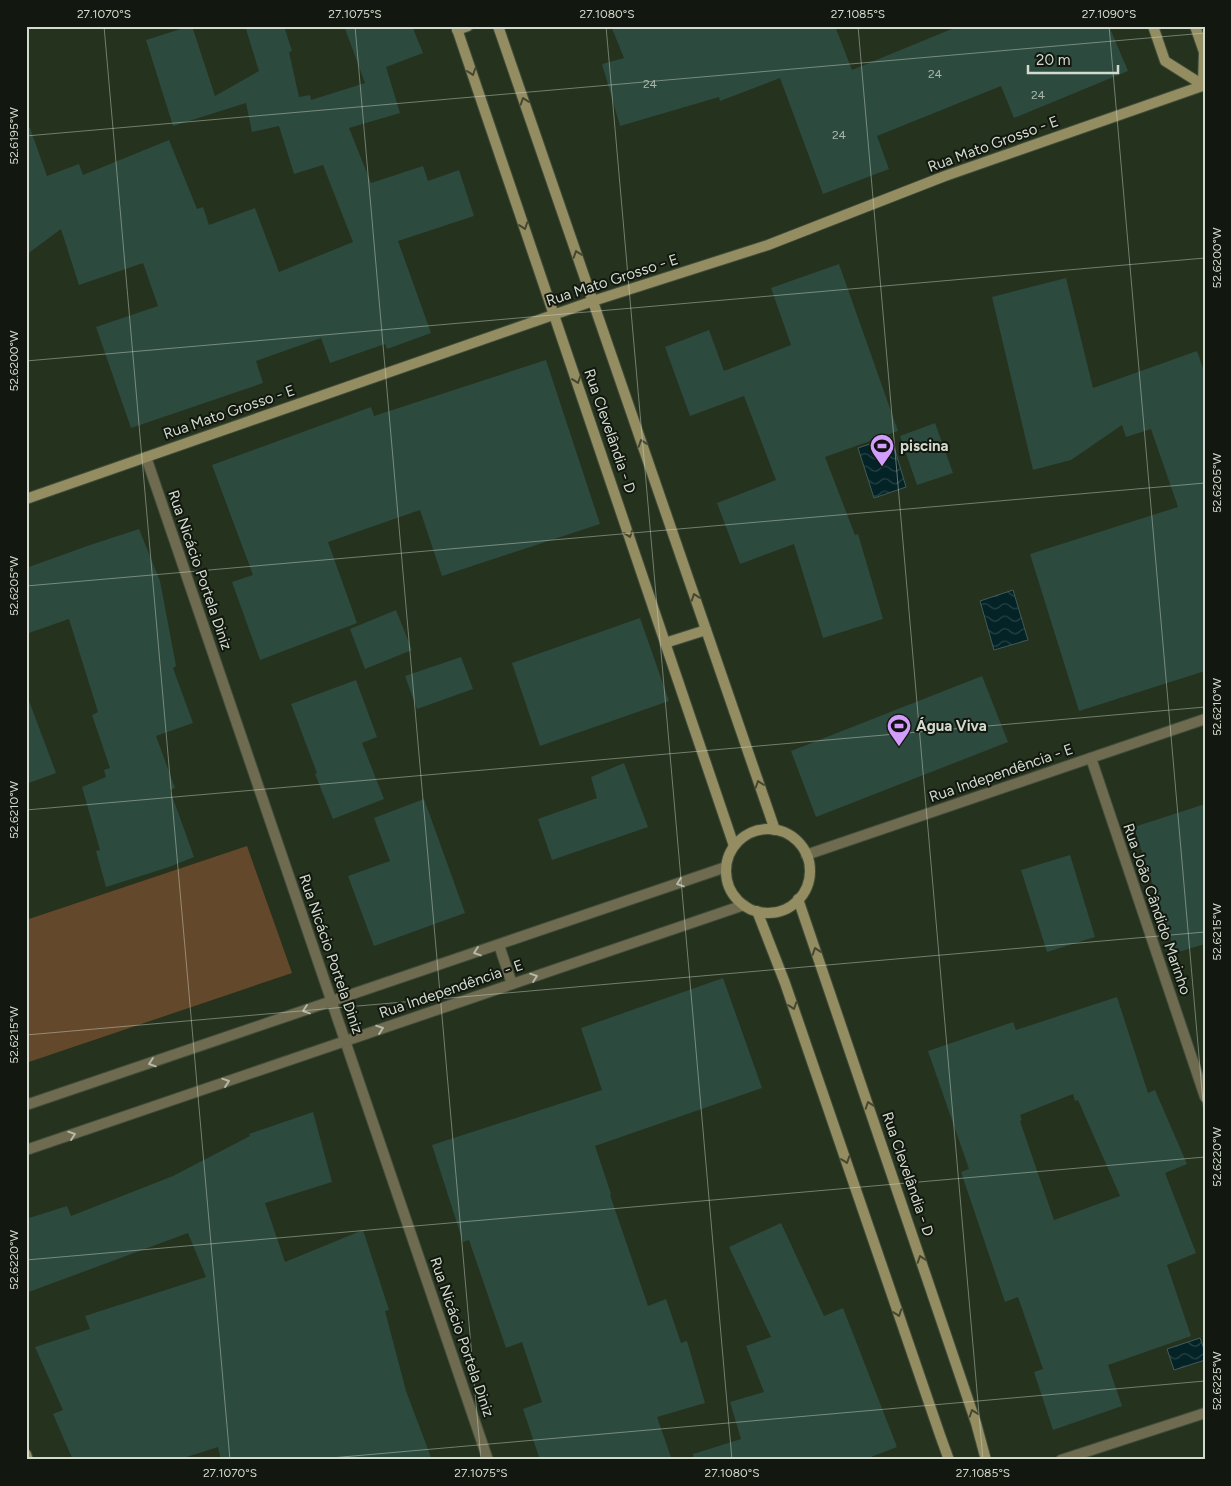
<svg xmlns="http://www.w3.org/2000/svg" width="1231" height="1486" font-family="Figtree,sans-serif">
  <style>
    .green { fill: #64482b }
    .water { fill: url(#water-waves); stroke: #425a58 }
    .building { fill: #2d4a3f; fill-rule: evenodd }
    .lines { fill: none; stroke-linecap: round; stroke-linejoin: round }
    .street-casing { stroke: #414d3a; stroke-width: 12 }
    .secondary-casing { stroke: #414d3a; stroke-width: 12 }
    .street { stroke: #6f6b50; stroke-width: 10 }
    .secondary { stroke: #948d62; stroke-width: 10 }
    .oneway { stroke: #464730 }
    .oneway2 { stroke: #b4b9a8 }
    .ticks { fill: none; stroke: #d2dbce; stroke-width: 1; stroke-opacity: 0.45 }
    .labels { text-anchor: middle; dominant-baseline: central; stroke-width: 4; stroke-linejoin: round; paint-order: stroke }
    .number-label { font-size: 12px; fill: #a9b7aa }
    .street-label { font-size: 15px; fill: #d2dbce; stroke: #12180f }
    .poi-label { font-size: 15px; font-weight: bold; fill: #d2dbce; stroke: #12180f; text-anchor: start }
    .neatline { fill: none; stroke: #d2dbce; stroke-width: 2 }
    .ticks-label { font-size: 12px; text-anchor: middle; fill: #d2dbce }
  </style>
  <defs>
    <pattern id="water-waves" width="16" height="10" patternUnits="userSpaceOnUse" patternTransform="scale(1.25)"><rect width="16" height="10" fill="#042326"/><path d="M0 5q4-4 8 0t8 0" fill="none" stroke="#284244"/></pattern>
  </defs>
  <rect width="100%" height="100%" fill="#25321e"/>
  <!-- green -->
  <polygon class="green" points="247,846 292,973 26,1063 26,920"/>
  <!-- water -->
  <g class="water">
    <polygon points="891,437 906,487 874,498 858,448"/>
    <polygon points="1013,590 1028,640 994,650 980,601"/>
    <polygon points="1200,1338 1205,1352 1205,1360 1174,1370 1167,1349"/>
  </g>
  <!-- building -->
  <g class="building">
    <polygon points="190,26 192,26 215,96 259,71 245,26 284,26 292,51 289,52 299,97 310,95 311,100 365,83 344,26 412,26 423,53 386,67 400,113 349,128 371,183 423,166 428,181 459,170 474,216 398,241 431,333 387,349 385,344 330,363 321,338 256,361 263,383 131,428 96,327 158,306 143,263 79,285 61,229 26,255 26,128 30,128 47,176 79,164 83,175 169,140 197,209 203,207 209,225 255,208 279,272 353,242 323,165 294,174 279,126 252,132 246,103 173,126 146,40"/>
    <polygon points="611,26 835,26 852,70 959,26 1109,26 1128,71 1014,118 1001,86 877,136 889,169 823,194 780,78 720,101 719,97 620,126 602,64 624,58"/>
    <polygon points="839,264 898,431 825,457 855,535 858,534 883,619 823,638 794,544 740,564 717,503 776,480 744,396 690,416 665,347 709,330 724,371 791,345 771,288"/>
    <polygon points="1066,278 1093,388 1197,351 1205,374 1205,671 1079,711 1030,554 1178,507 1151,429 1126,437 1122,425 1071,460 1033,470 992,297"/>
    <polygon points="546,360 600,524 442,576 420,510 328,542 357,623 260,660 232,582 253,575 212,465 371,407 374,416"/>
    <polygon points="935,423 953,473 917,485 900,436"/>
    <polygon points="139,529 160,581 176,666 173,668 193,723 156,736 175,788 170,790 194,857 169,867 106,887 96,851 100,850 82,787 106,777 104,770 110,768 92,715 98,712 69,619 26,634 26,568 90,545"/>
    <polygon points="396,610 412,650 365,669 350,629"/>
    <polygon points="640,618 669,701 540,746 512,663"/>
    <polygon points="461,657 473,689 417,709 405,676"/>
    <polygon points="982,676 1008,742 816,817 791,751"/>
    <polygon points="356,680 377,737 362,743 384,799 333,819 315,774 317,773 291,704"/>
    <polygon points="26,701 29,701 56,773 26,784"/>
    <polygon points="624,763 648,827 552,860 538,819 597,798 591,777"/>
    <polygon points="424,799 465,913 374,946 348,876 390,861 374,818"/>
    <polygon points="1205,804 1205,944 1175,953 1134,827"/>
    <polygon points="1070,855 1095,937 1047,952 1021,870"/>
    <polygon points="723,978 762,1088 595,1146 611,1194 610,1195 648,1306 666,1299 681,1343 687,1341 705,1403 657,1417 672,1460 540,1460 523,1409 542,1402 522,1342 506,1348 469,1240 463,1242 432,1145 602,1090 581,1028"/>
    <path d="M1117,997L1148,1093L1155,1090L1187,1164L1165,1173L1196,1253L1167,1265L1191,1336L1108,1365L1122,1406L1053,1430L1034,1372L1043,1369L1018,1297L1005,1302L961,1172L969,1169L928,1051L1013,1022L1016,1030ZM1073,1094L1075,1101L1078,1100L1120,1196L1054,1220L1020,1121L1022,1120L1020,1115Z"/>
    <polygon points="313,1112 332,1182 265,1203 285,1262 363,1230 389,1310 385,1311 406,1391 432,1460 221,1460 218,1447 177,1460 73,1460 53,1414 63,1410 35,1347 90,1329 85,1316 206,1277 188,1233 26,1293 26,1219 67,1206 71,1216 173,1176 250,1136 249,1134"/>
    <polygon points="781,1223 824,1316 843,1308 897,1447 863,1460 694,1460 693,1454 741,1439 730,1402 764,1392 746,1346 771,1337 729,1247"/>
  </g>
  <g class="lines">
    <defs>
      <g id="street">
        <polyline points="146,457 488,1460"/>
        <polyline points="1091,758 1205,1097"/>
        <polyline points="806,855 1205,719"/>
        <polyline points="499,945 512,984"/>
        <polyline points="26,1105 726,867"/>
        <polyline points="26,1150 744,905"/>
        <polyline points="1061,1460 1205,1413"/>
      </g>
      <g id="secondary">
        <polyline points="456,26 734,846"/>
        <polyline points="498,26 775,830"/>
        <polyline points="1153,26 1165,61 1203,85"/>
        <polyline points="1195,26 1204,52 1203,85"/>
        <polyline points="457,30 468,26"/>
        <polyline points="26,499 593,301 768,245 945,176 1205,85"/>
        <polyline points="665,643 706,630"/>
        <circle cx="768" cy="871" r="42"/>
        <polyline points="798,899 976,1423 986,1460"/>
        <polyline points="757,911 785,983 940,1435 949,1460"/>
        <polyline points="26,1454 28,1460"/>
      </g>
    </defs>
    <!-- street casing -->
    <use href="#street" class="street-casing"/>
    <!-- secondary casing -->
    <use href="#secondary" class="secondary-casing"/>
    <!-- street -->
    <use href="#street" class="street"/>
    <!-- secondary -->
    <use href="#secondary" class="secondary"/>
  </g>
  <!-- one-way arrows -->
  <defs><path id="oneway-chevron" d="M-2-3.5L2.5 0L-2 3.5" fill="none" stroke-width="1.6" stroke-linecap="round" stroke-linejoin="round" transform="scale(1.25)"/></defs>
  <g class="oneway">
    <use href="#oneway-chevron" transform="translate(472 72) rotate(71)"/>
    <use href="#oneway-chevron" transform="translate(524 101) rotate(-109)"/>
    <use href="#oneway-chevron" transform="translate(524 226) rotate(71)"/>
    <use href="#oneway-chevron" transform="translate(577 254) rotate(-109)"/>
    <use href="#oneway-chevron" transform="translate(577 380) rotate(71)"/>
    <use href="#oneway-chevron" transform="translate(642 443) rotate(-109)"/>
    <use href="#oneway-chevron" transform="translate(629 534) rotate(71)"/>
    <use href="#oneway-chevron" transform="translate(695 597) rotate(-109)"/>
    <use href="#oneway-chevron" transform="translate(759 784) rotate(-109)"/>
    <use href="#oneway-chevron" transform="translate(816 951) rotate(-109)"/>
    <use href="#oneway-chevron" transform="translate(793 1006) rotate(71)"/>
    <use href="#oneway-chevron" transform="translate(869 1105) rotate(-109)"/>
    <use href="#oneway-chevron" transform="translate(846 1160) rotate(71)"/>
    <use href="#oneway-chevron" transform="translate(921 1259) rotate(-109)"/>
    <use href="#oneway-chevron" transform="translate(898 1313) rotate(71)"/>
    <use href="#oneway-chevron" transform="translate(973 1413) rotate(-109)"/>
  </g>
  <g class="oneway2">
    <use href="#oneway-chevron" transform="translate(680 883) rotate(161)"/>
    <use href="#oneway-chevron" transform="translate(477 952) rotate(161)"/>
    <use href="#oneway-chevron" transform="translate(534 977) rotate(-19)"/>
    <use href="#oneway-chevron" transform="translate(306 1010) rotate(161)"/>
    <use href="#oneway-chevron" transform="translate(380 1029) rotate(-19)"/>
    <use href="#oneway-chevron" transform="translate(152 1063) rotate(161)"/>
    <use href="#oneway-chevron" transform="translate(226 1082) rotate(-19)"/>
    <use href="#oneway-chevron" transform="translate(72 1135) rotate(-19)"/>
  </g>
  <!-- ticks -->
  <path class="ticks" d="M104,26L230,1460M355,26L481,1460M606,26L732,1460M858,26L983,1460M1109,26L1205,1125M26,136L1205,33M26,361L1205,258M26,586L1205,483M26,810L1205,707M26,1035L1205,932M26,1260L1205,1157M308,1460L1205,1381"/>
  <!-- icons -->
  <defs>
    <symbol id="stadium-pin" viewBox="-11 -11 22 30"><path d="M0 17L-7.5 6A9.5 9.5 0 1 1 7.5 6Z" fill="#d29dfd" stroke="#12180f"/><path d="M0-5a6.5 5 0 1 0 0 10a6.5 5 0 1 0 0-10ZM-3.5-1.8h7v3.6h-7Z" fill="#111"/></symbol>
  </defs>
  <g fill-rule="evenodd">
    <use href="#stadium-pin" x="868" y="432" width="28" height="38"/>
    <use href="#stadium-pin" x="885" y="712" width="28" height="38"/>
  </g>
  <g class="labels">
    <!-- number labels -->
    <g class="number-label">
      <text x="935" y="74">24</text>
      <text x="650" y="84">24</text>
      <text x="1038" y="95">24</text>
      <text x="839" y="135">24</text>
    </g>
    <!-- street labels -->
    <g class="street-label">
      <text transform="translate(993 144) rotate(-20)">Rua Mato Grosso - E</text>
      <text transform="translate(612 280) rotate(-18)">Rua Mato Grosso - E</text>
      <text transform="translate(229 412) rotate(-19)">Rua Mato Grosso - E</text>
      <text transform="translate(610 431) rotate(71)">Rua Clevelândia - D</text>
      <text transform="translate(200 570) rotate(71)">Rua Nicácio Portela Diniz</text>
      <text transform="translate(1001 773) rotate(-19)">Rua Independência - E</text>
      <text transform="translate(1157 909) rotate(71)">Rua João Cândido Marinho</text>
      <text transform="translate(331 954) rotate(71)">Rua Nicácio Portela Diniz</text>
      <text transform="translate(451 989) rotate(-19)">Rua Independência - E</text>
      <text transform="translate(908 1174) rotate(71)">Rua Clevelândia - D</text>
      <text transform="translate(462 1337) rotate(71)">Rua Nicácio Portela Diniz</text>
    </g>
    <!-- poi labels -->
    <g class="poi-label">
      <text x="900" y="446">piscina</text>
      <text x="916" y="726">Água Viva</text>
    </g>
  </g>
  <!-- border -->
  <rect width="1231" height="1486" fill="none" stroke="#12180f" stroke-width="55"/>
  <!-- scale -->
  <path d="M1028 65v8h90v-8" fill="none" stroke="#d2dbce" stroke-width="2.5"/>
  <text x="1036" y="65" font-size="15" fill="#d2dbce" stroke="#12180f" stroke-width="4" paint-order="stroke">20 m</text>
  <rect x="28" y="28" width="1176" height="1430" class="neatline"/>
  <g class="ticks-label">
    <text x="104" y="18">27.1070°S</text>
    <text x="355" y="18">27.1075°S</text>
    <text x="607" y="18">27.1080°S</text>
    <text x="858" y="18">27.1085°S</text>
    <text x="1109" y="18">27.1090°S</text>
    <text transform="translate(14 136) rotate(-90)" y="4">52.6195°W</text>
    <text transform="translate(1217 258) rotate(-90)" y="4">52.6200°W</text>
    <text transform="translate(14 361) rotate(-90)" y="4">52.6200°W</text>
    <text transform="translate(1217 483) rotate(-90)" y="4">52.6205°W</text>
    <text transform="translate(14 586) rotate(-90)" y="4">52.6205°W</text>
    <text transform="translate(1217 707) rotate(-90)" y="4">52.6210°W</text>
    <text transform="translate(14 810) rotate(-90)" y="4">52.6210°W</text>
    <text transform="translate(1217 932) rotate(-90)" y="4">52.6215°W</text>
    <text transform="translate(14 1035) rotate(-90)" y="4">52.6215°W</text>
    <text transform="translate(1217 1157) rotate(-90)" y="4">52.6220°W</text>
    <text transform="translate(14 1260) rotate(-90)" y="4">52.6220°W</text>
    <text transform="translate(1217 1381) rotate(-90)" y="4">52.6225°W</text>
    <text x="230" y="1477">27.1070°S</text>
    <text x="481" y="1477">27.1075°S</text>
    <text x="732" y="1477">27.1080°S</text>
    <text x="983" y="1477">27.1085°S</text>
  </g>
</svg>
